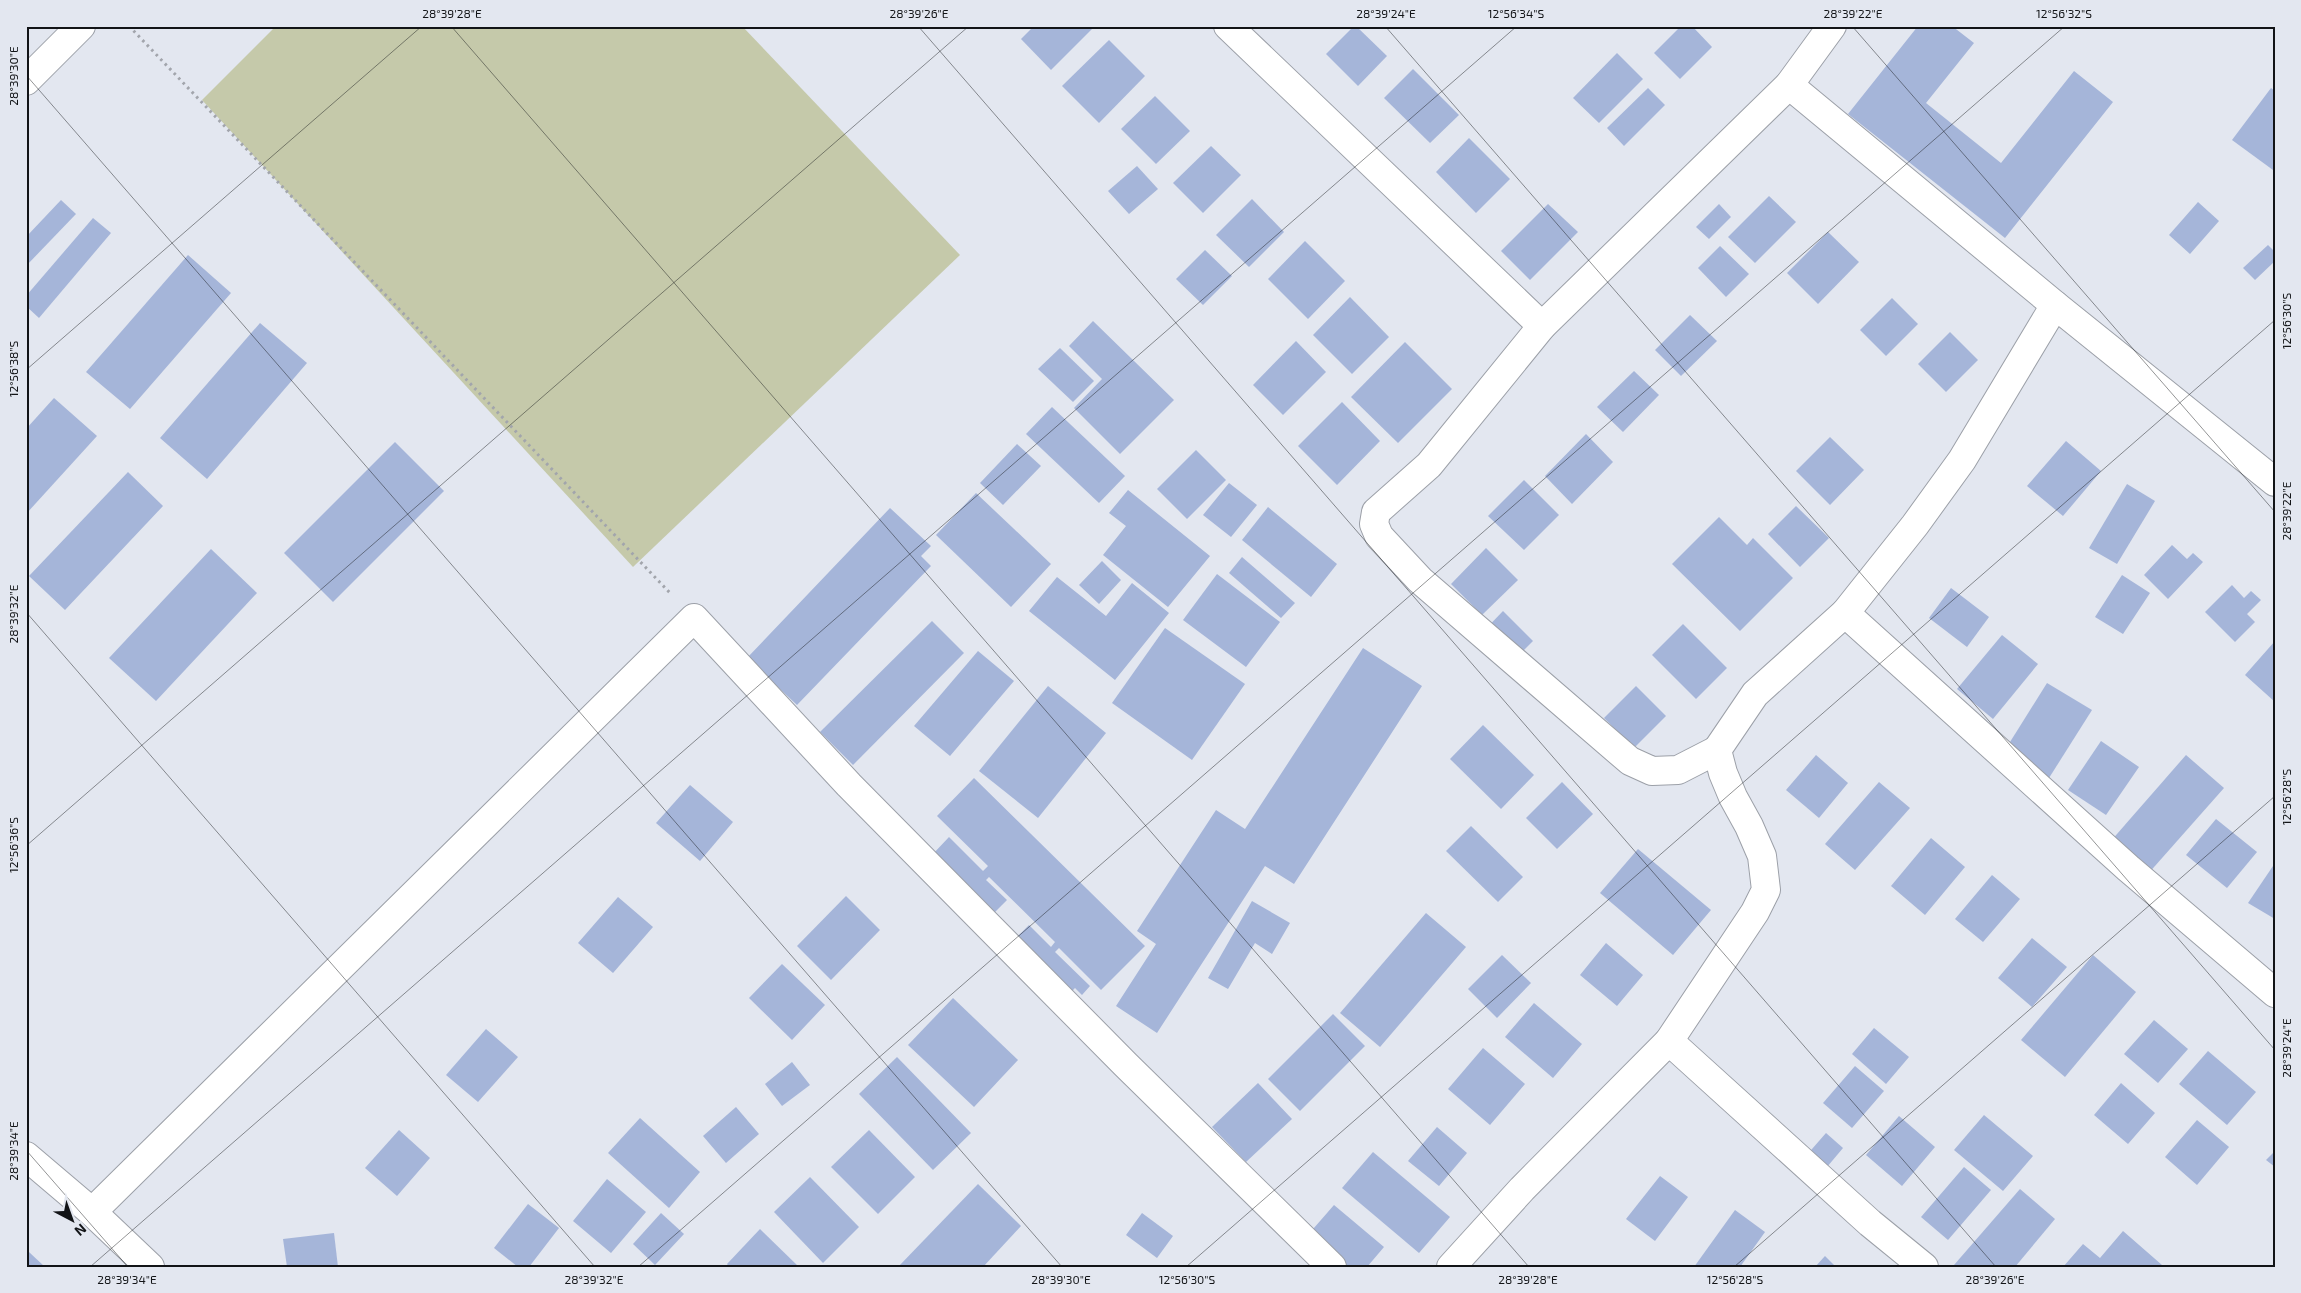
<svg xmlns="http://www.w3.org/2000/svg" width="2301" height="1293" font-family="'Exo 2',sans-serif">
  <style>
    .green { fill: #c5c9aa }
    .building { fill: #a5b5d9 }
    .lines { fill: none; stroke-linecap: round; stroke-linejoin: round }
    .street-casing { stroke: #9ca0a8; stroke-width: 30 }
    .path { stroke: #a2a5ac; stroke-width: 3; stroke-dasharray: 2.5 4; stroke-linecap: butt }
    .street { stroke: #fff; stroke-width: 28 }
    .ticks { fill: none; stroke: #121417; stroke-width: 1; stroke-opacity: 0.45 }
    .neatline { fill: none; stroke: #121417; stroke-width: 2 }
    .ticks-label { font-size: 12px; text-anchor: middle; fill: #121417 }
  </style>
  <rect width="100%" height="100%" fill="#e3e7f0"/>
  <!-- green -->
  <polygon class="green" points="276,26 742,26 960,255 633,567 202,100"/>
  <!-- building -->
  <g class="building">
    <polygon points="1034,26 1091,26 1093,28 1051,70 1021,39"/>
    <polygon points="1354,26 1356,26 1387,56 1358,86 1326,54"/>
    <polygon points="1681,26 1692,26 1712,47 1680,79 1654,53"/>
    <polygon points="1918,26 1952,26 1974,43 1926,103 2001,163 2074,71 2113,102 2005,238 1848,114"/>
    <polygon points="1109,40 1145,76 1099,123 1062,86"/>
    <polygon points="1617,53 1643,79 1599,123 1573,98"/>
    <polygon points="1413,69 1459,115 1430,143 1384,98"/>
    <polygon points="1648,88 1665,105 1624,146 1607,128"/>
    <polygon points="2271,88 2275,91 2275,167 2273,170 2232,140"/>
    <polygon points="1155,96 1190,131 1156,164 1121,129"/>
    <polygon points="1469,138 1510,179 1476,213 1436,172"/>
    <polygon points="1211,146 1241,175 1203,213 1173,183"/>
    <polygon points="1137,166 1158,189 1129,214 1108,191"/>
    <polygon points="1769,196 1796,222 1755,263 1728,237"/>
    <polygon points="1252,199 1284,232 1249,267 1216,235"/>
    <polygon points="61,200 76,214 26,266 26,237"/>
    <polygon points="2198,202 2219,221 2190,254 2169,235"/>
    <polygon points="1548,204 1578,232 1530,280 1501,251"/>
    <polygon points="1719,204 1731,217 1709,239 1696,227"/>
    <polygon points="93,218 111,233 39,318 26,306 26,296"/>
    <polygon points="1828,232 1859,262 1818,304 1787,273"/>
    <polygon points="1305,241 1345,281 1308,319 1268,279"/>
    <polygon points="2268,245 2275,252 2275,261 2255,280 2243,268"/>
    <polygon points="1720,246 1749,274 1726,297 1698,268"/>
    <polygon points="1205,250 1232,276 1203,305 1176,279"/>
    <polygon points="188,255 231,293 130,409 86,372"/>
    <polygon points="1350,297 1389,337 1352,374 1313,335"/>
    <polygon points="1892,298 1918,324 1886,356 1860,330"/>
    <polygon points="1690,315 1717,341 1681,376 1655,350"/>
    <polygon points="1093,321 1174,400 1120,454 1074,408 1102,379 1069,346"/>
    <polygon points="260,323 307,363 207,479 160,438"/>
    <polygon points="1950,332 1978,360 1946,392 1918,364"/>
    <polygon points="1296,341 1326,372 1283,415 1253,385"/>
    <polygon points="1405,342 1452,389 1398,443 1351,397"/>
    <polygon points="1060,348 1094,381 1073,402 1038,369"/>
    <polygon points="1634,371 1659,395 1623,432 1597,407"/>
    <polygon points="54,398 97,436 26,514 26,429"/>
    <polygon points="1342,402 1380,441 1337,485 1298,446"/>
    <polygon points="1052,407 1125,476 1099,503 1026,434"/>
    <polygon points="1586,434 1613,462 1572,504 1545,476"/>
    <polygon points="1830,437 1864,470 1830,505 1796,471"/>
    <polygon points="2066,441 2101,471 2063,516 2027,486"/>
    <polygon points="395,442 444,491 333,602 284,553"/>
    <polygon points="1017,444 1041,466 1003,505 980,483"/>
    <polygon points="1196,450 1226,480 1187,519 1157,489"/>
    <polygon points="128,472 163,506 65,610 29,576"/>
    <polygon points="1524,480 1559,515 1524,550 1488,516"/>
    <polygon points="1229,483 1257,505 1231,537 1203,515"/>
    <polygon points="2127,484 2155,501 2117,564 2089,548"/>
    <polygon points="1128,490 1210,556 1168,607 1103,555 1126,526 1109,513"/>
    <polygon points="976,493 1051,564 1011,607 936,535"/>
    <polygon points="1796,506 1829,538 1800,567 1768,534"/>
    <polygon points="1268,507 1337,564 1311,597 1242,540"/>
    <polygon points="890,508 931,546 921,556 931,566 797,705 747,658"/>
    <polygon points="1719,517 1747,545 1753,538 1793,578 1740,631 1672,564"/>
    <polygon points="2172,545 2187,559 2193,553 2203,562 2168,599 2144,575"/>
    <polygon points="1486,548 1518,580 1482,615 1451,584"/>
    <polygon points="211,549 257,593 156,701 109,658"/>
    <polygon points="1242,557 1295,603 1281,618 1229,573"/>
    <polygon points="1102,561 1121,580 1099,604 1079,585"/>
    <polygon points="1217,574 1280,622 1246,667 1183,620"/>
    <polygon points="2122,575 2150,593 2123,634 2095,617"/>
    <polygon points="1057,577 1106,616 1132,583 1169,613 1115,680 1029,611"/>
    <polygon points="2232,585 2244,598 2251,591 2261,600 2247,614 2255,622 2235,642 2205,612"/>
    <polygon points="1951,588 1989,617 1967,647 1929,618"/>
    <polygon points="1503,611 1533,641 1508,666 1479,636"/>
    <polygon points="932,621 964,653 853,765 820,732"/>
    <polygon points="1683,624 1727,668 1696,699 1652,655"/>
    <polygon points="1165,628 1245,684 1192,760 1112,703"/>
    <polygon points="2002,635 2038,664 1993,719 1957,689"/>
    <polygon points="2275,641 2275,702 2245,675"/>
    <polygon points="1363,648 1422,686 1294,884 1265,866 1157,1033 1116,1006 1156,944 1137,931 1216,810 1245,829"/>
    <polygon points="978,651 1014,681 950,756 914,726"/>
    <polygon points="2047,683 2092,710 2049,778 2005,750"/>
    <polygon points="1048,686 1106,733 1038,818 979,771"/>
    <polygon points="1636,686 1666,716 1634,748 1604,718"/>
    <polygon points="1483,725 1534,775 1501,809 1450,759"/>
    <polygon points="2101,741 2139,767 2106,815 2068,790"/>
    <polygon points="1816,755 1848,783 1819,818 1786,790"/>
    <polygon points="2186,755 2224,788 2147,875 2110,842"/>
    <polygon points="974,778 1145,946 1101,990 1059,948 1055,952 1090,986 1082,995 1075,988 1066,997 1011,943 1029,925 1051,947 1055,942 989,877 986,880 1007,900 992,915 932,855 949,837 983,871 988,866 937,816"/>
    <polygon points="1562,782 1593,814 1557,849 1526,818"/>
    <polygon points="1879,782 1910,808 1855,870 1825,844"/>
    <polygon points="690,785 733,822 700,861 656,823"/>
    <polygon points="2216,819 2257,852 2227,888 2186,855"/>
    <polygon points="1471,826 1523,877 1498,902 1446,851"/>
    <polygon points="1931,838 1965,867 1925,915 1891,886"/>
    <polygon points="1638,849 1711,910 1673,955 1600,893"/>
    <polygon points="2275,863 2275,919 2248,903"/>
    <polygon points="1992,875 2020,899 1983,942 1955,919"/>
    <polygon points="846,896 880,930 831,980 797,946"/>
    <polygon points="618,897 653,927 613,973 578,943"/>
    <polygon points="1252,901 1290,923 1272,954 1255,943 1228,989 1208,978"/>
    <polygon points="1426,913 1466,947 1380,1047 1340,1013"/>
    <polygon points="2032,938 2067,967 2032,1007 1998,978"/>
    <polygon points="1606,943 1643,975 1617,1006 1580,975"/>
    <polygon points="1502,955 1531,983 1497,1018 1468,989"/>
    <polygon points="2093,955 2136,992 2065,1077 2021,1040"/>
    <polygon points="782,964 825,1005 792,1040 749,998"/>
    <polygon points="953,998 1018,1060 974,1107 908,1045"/>
    <polygon points="1534,1003 1582,1044 1553,1078 1505,1037"/>
    <polygon points="1333,1014 1365,1046 1300,1111 1268,1079"/>
    <polygon points="2154,1020 2188,1049 2158,1083 2124,1054"/>
    <polygon points="1874,1028 1909,1057 1886,1084 1852,1054"/>
    <polygon points="486,1029 518,1057 478,1102 446,1075"/>
    <polygon points="1483,1048 1525,1084 1490,1125 1448,1089"/>
    <polygon points="2208,1051 2256,1092 2227,1125 2179,1084"/>
    <polygon points="897,1057 971,1133 933,1170 859,1094"/>
    <polygon points="792,1062 810,1085 782,1106 765,1084"/>
    <polygon points="1855,1066 1884,1091 1852,1128 1823,1103"/>
    <polygon points="1258,1083 1292,1119 1246,1162 1212,1127"/>
    <polygon points="2121,1083 2155,1113 2128,1144 2094,1115"/>
    <polygon points="736,1107 759,1134 726,1163 703,1136"/>
    <polygon points="1984,1115 2033,1156 2003,1191 1954,1150"/>
    <polygon points="1899,1116 1935,1147 1902,1186 1866,1155"/>
    <polygon points="640,1118 700,1172 669,1208 608,1153"/>
    <polygon points="2197,1120 2229,1147 2197,1185 2165,1157"/>
    <polygon points="1437,1127 1467,1153 1439,1186 1408,1161"/>
    <polygon points="399,1130 430,1158 397,1196 365,1168"/>
    <polygon points="869,1130 915,1177 878,1214 831,1167"/>
    <polygon points="1826,1133 1843,1148 1816,1180 1798,1165"/>
    <polygon points="2275,1151 2275,1167 2266,1160"/>
    <polygon points="1373,1152 1450,1217 1419,1253 1342,1188"/>
    <polygon points="1964,1167 1991,1190 1948,1240 1921,1217"/>
    <polygon points="1660,1176 1688,1197 1655,1241 1626,1219"/>
    <polygon points="810,1177 859,1227 823,1263 774,1212"/>
    <polygon points="607,1179 646,1212 611,1253 573,1221"/>
    <polygon points="978,1184 1021,1226 983,1267 898,1267"/>
    <polygon points="2020,1189 2055,1219 2015,1267 1956,1267 1954,1265"/>
    <polygon points="528,1204 559,1228 529,1267 518,1267 494,1248"/>
    <polygon points="1334,1205 1384,1247 1367,1267 1342,1267 1307,1236"/>
    <polygon points="1735,1210 1765,1232 1740,1267 1694,1267"/>
    <polygon points="661,1213 684,1234 655,1265 633,1244"/>
    <polygon points="1142,1213 1173,1236 1157,1258 1126,1235"/>
    <polygon points="760,1229 799,1267 729,1267 727,1264"/>
    <polygon points="2123,1231 2162,1265 2160,1267 2063,1267 2083,1244 2100,1258"/>
    <polygon points="334,1233 338,1267 287,1267 283,1239"/>
    <polygon points="29,1252 45,1267 26,1267 26,1256"/>
    <polygon points="1825,1256 1836,1267 1815,1267"/>
  </g>
  <g class="lines">
    <defs>
      <g id="street">
        <polyline points="1228,26 1542,326 1789,85"/>
        <polyline points="1832,26 1789,85 2055,305 2275,482"/>
        <polyline points="26,81 81,26"/>
        <polyline points="2055,305 1962,460 1915,525 1845,613 2128,868 2275,993"/>
        <polyline points="1542,326 1429,465 1376,512 1374,524 1379,536 1420,580 1630,761 1652,771 1678,770 1717,750"/>
        <polyline points="1669,1041 1755,912 1766,890 1762,856 1749,826 1733,797 1723,773 1717,750 1755,694 1845,613"/>
        <polyline points="26,1156 92,1212 150,1267"/>
        <polyline points="92,1212 694,618 849,785 1126,1065 1332,1267"/>
        <polyline points="1451,1267 1522,1189 1669,1041 1870,1223 1924,1267"/>
      </g>
    </defs>
    <!-- street casing -->
    <use href="#street" class="street-casing"/>
    <!-- path -->
    <polyline class="path" points="129,26 671,594"/>
    <!-- street -->
    <use href="#street" class="street"/>
  </g>
  <!-- ticks -->
  <path class="ticks" d="M451,26L1529,1267M918,26L1996,1267M1385,26L2275,1050M1852,26L2275,512M26,75L1062,1267M26,370L422,26M26,612L595,1267M26,846L969,26M26,1150L128,1267M90,1267L1517,26M638,1267L2065,26M1186,1267L2275,320M1734,1267L2275,796"/>
  <!-- border -->
  <rect width="2301" height="1293" fill="none" stroke="#e3e7f0" stroke-width="55"/>
  <!-- north arrow -->
  <g transform="translate(72 1220) rotate(139)" stroke="#e3e7f0" stroke-width="4" paint-order="stroke">
  <path d="M0-4L9 19L0 12L-9 19Z" fill="#121417"/>
  <text y="-8" font-size="14" font-weight="bold" text-anchor="middle" fill="#121417">N</text>
  </g>
  <rect x="28" y="28" width="2246" height="1238" class="neatline"/>
  <g class="ticks-label">
    <text x="452" y="18">28°39'28"E</text>
    <text x="919" y="18">28°39'26"E</text>
    <text x="1386" y="18">28°39'24"E</text>
    <text x="1516" y="18">12°56'34"S</text>
    <text x="1853" y="18">28°39'22"E</text>
    <text x="2064" y="18">12°56'32"S</text>
    <text transform="translate(14 76) rotate(-90)" y="4">28°39'30"E</text>
    <text transform="translate(2287 321) rotate(-90)" y="4">12°56'30"S</text>
    <text transform="translate(14 369) rotate(-90)" y="4">12°56'38"S</text>
    <text transform="translate(2287 511) rotate(-90)" y="4">28°39'22"E</text>
    <text transform="translate(14 614) rotate(-90)" y="4">28°39'32"E</text>
    <text transform="translate(2287 797) rotate(-90)" y="4">12°56'28"S</text>
    <text transform="translate(14 845) rotate(-90)" y="4">12°56'36"S</text>
    <text transform="translate(2287 1048) rotate(-90)" y="4">28°39'24"E</text>
    <text transform="translate(14 1151) rotate(-90)" y="4">28°39'34"E</text>
    <text x="127" y="1284">28°39'34"E</text>
    <text x="594" y="1284">28°39'32"E</text>
    <text x="1061" y="1284">28°39'30"E</text>
    <text x="1187" y="1284">12°56'30"S</text>
    <text x="1528" y="1284">28°39'28"E</text>
    <text x="1735" y="1284">12°56'28"S</text>
    <text x="1995" y="1284">28°39'26"E</text>
  </g>
</svg>
